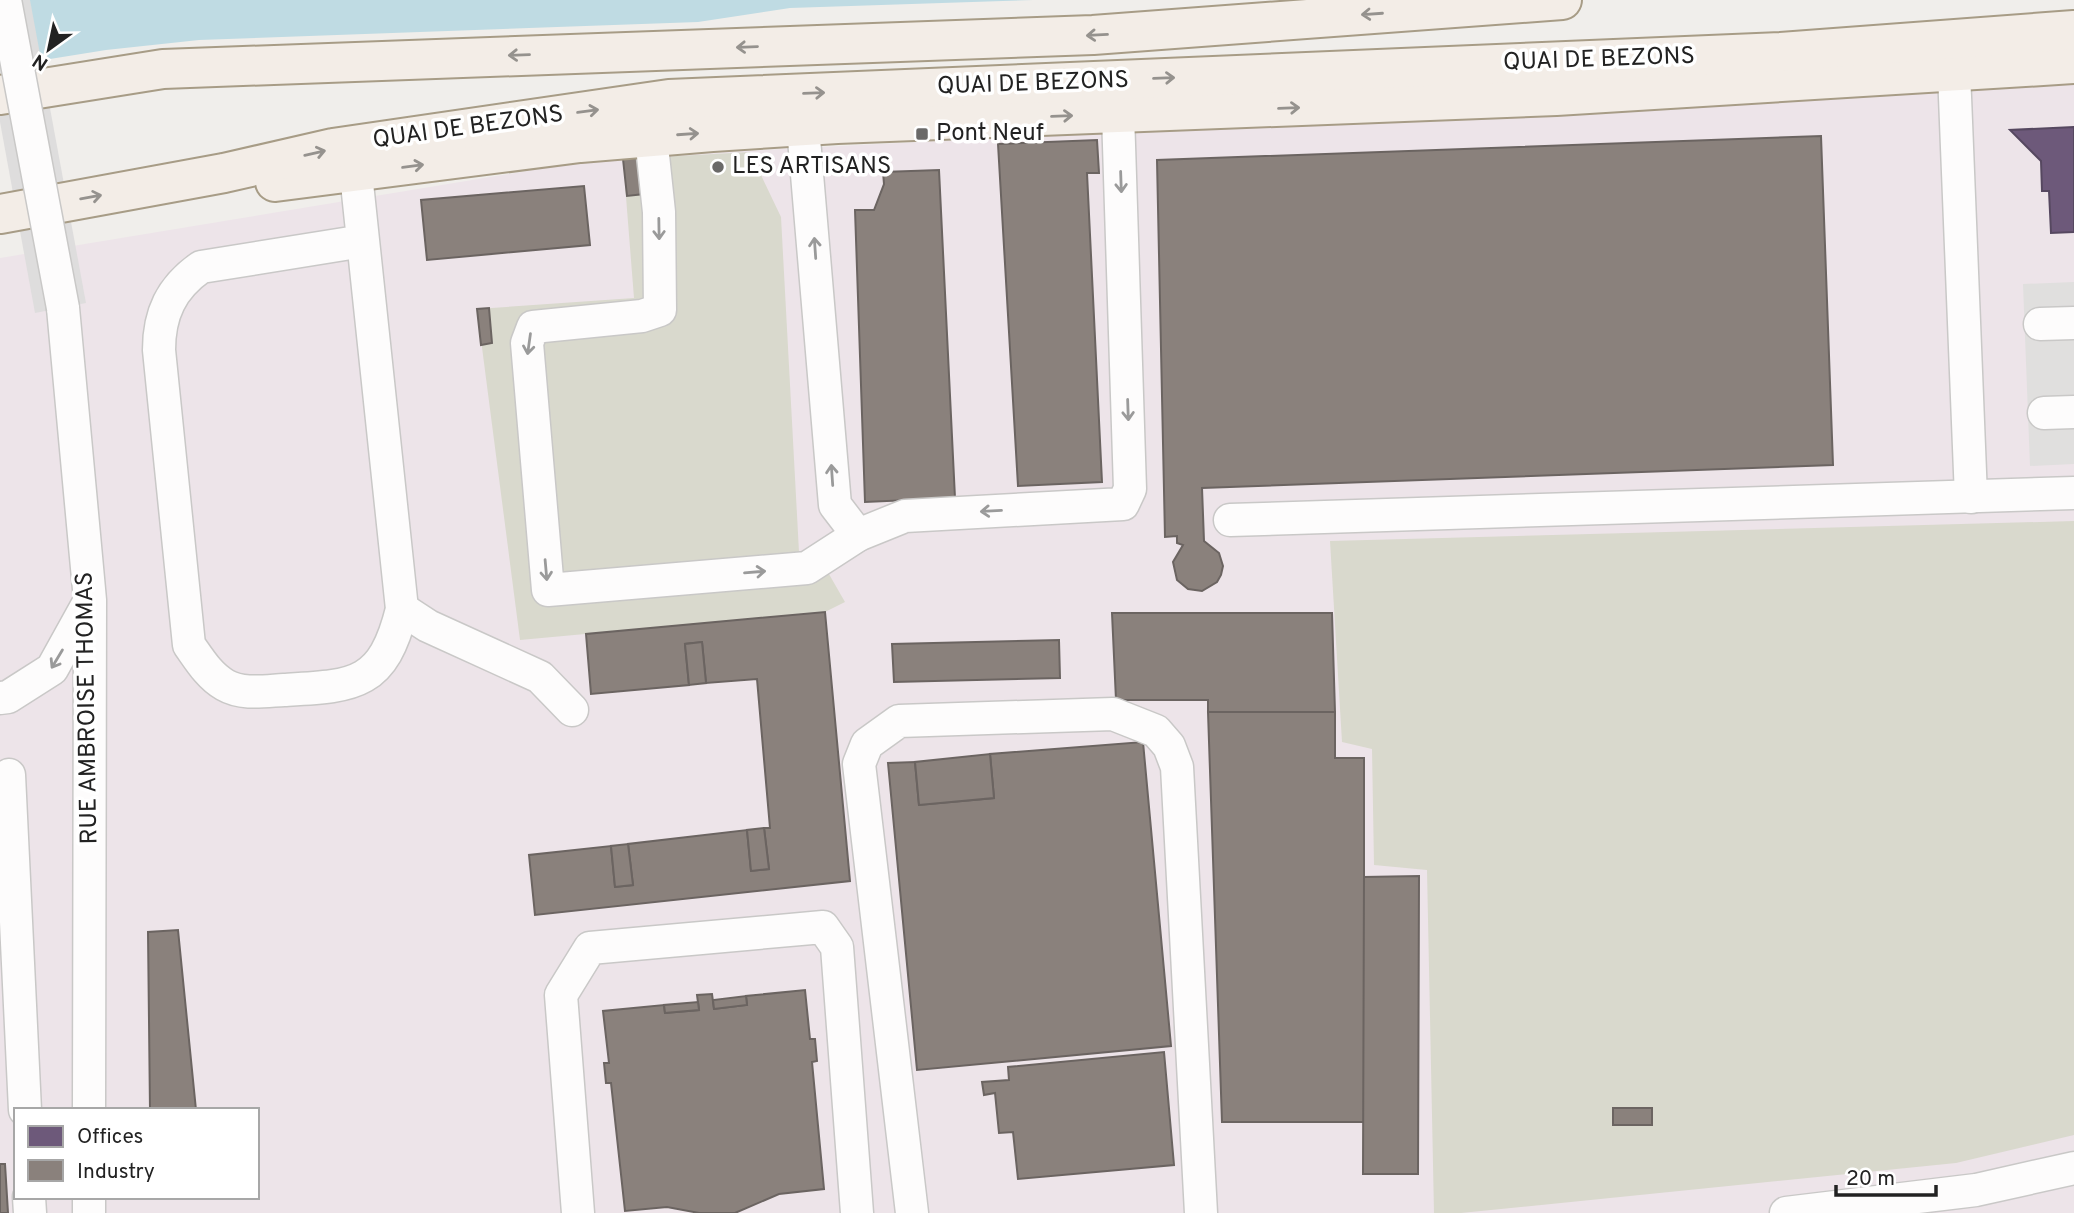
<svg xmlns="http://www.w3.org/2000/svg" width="2074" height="1213" font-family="Overpass,sans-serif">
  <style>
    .industrial { fill: #ede4e9; fill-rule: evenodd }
    .construction { fill: #d9d9cd }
    .parking { fill: #e0dfde }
    .water { fill: #bfdbe3 }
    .pier { fill: #dedddd }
    .offices { fill: #6d597a; stroke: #564860; stroke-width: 2 }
    .industry { fill: #8a817c; stroke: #6b6461; stroke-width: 2 }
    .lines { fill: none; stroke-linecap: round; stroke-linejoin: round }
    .minor-casing { stroke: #c9c8c7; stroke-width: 35 }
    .major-casing { stroke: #a79c86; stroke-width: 42 }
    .minor { stroke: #fdfcfc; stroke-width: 32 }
    .major { stroke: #f3ede7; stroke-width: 38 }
    .minor-bridge-casing { stroke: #c9c8c7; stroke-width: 35; stroke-linecap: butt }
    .minor-bridge { stroke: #fdfcfc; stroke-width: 32 }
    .oneway { stroke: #95928e }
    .oneway2 { stroke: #9a9a9a }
    .poi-dot { fill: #6a6968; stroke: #fff; stroke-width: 2.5 }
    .labels { text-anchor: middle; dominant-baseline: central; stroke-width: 7; stroke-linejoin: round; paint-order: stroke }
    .street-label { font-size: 24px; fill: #222; stroke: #fff }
    .poi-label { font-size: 24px; fill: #222; stroke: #fff; text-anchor: start }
  </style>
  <rect width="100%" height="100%" fill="#f0eeeb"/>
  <!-- industrial -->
  <path class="industrial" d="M2074,83V1213H0V258L606,158ZM16,1110H257V1197H16Z"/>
  <!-- construction -->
  <g class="construction">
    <polygon points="750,152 781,217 799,552 818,555 845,602 825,612 520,640 477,309 634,298 623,159"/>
    <polygon points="2074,521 2074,1135 1956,1163 1461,1213 1434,1213 1427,870 1374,865 1372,749 1342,742 1330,541"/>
  </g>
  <!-- parking -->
  <polygon class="parking" points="2074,282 2074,464 2030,466 2023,284"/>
  <!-- water -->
  <polygon class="water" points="0,0 1033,0 790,8 698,22 199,40 106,50 0,67"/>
  <!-- pier -->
  <polygon class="pier" points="0,0 30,0 86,303 35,313 0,122"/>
  <!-- offices -->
  <polygon class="offices" points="2074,127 2074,232 2051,233 2049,191 2042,191 2041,161 2010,130"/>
  <!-- industry -->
  <g class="industry">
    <polygon points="1821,136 1833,465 1202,488 1204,541 1219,553 1223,566 1221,575 1217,582 1202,591 1188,589 1177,580 1173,562 1183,545 1177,543 1177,536 1165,537 1157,160"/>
    <polygon points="1097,140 1099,173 1087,173 1102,482 1018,486 998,144"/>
    <polygon points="641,158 644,194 627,196 623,159"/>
    <polygon points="939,170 955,498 865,502 855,210 874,210 884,184 883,172"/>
    <polygon points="584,186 590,245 427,260 421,200"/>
    <polygon points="489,308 492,343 481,345 477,309"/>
    <polygon points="825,612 850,881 535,915 529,855 611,846 615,887 633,885 628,844 747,830 751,871 769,869 764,828 770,828 757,679 706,683 702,642 685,644 689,685 591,694 586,634"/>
    <polygon points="1112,613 1332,613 1335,712 1208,712 1208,700 1116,700"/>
    <polygon points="1059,640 1060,678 894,682 892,644"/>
    <polygon points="702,642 706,683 689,685 685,644"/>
    <polygon points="1208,712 1335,712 1335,758 1364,758 1364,1122 1222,1122"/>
    <polygon points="1143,742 1171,1046 917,1070 888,763 915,762 919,805 994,798 990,754"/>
    <polygon points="990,754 994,798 919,805 915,762"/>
    <polygon points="764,828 769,869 751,871 747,830"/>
    <polygon points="628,844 633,885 615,887 611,846"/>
    <polygon points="1419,876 1418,1174 1363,1174 1364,877"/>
    <polygon points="178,930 196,1110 150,1110 148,932"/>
    <polygon points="805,990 810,1039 815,1039 817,1061 812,1062 824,1189 779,1194 735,1213 699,1213 667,1207 625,1211 611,1083 606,1083 604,1063 609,1063 603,1011 664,1005 665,1013 699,1010 697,995 712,994 714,1009 747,1005 746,996"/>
    <polygon points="746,996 747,1005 714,1009 713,1000"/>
    <polygon points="698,1002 699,1010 665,1013 664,1005"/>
    <polygon points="1164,1052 1174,1165 1018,1179 1013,1132 999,1133 995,1093 984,1095 982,1082 1009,1080 1008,1067"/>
    <rect x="1613" y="1108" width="39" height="17"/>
    <polygon points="0,1164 5,1164 8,1213 0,1213"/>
  </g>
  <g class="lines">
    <defs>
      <g id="minor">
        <polyline points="1954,72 1971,497"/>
        <polyline points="803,127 835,505 858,535"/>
        <polyline points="651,137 659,212 660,310 642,316 533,327 527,343 548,590 807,568 858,535 905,516 1123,504 1130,489 1118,114"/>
        <path d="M356,174L402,609C383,686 355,686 284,690C265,691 242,695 225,685C209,676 199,659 189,645L159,350C159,314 171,288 201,267L363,241"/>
        <polyline points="63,308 90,600 89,1110"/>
        <polyline points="2040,324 2074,323"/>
        <polyline points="2044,413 2074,412"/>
        <polyline points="1230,520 2074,493"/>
        <polyline points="402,609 428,626 540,677 572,710"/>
        <polyline points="0,698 8,697 52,669 88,604"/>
        <polyline points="9,775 25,1110"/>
        <polyline points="29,1197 30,1213"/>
        <polyline points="89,1213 89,1197"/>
        <polyline points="578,1213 561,995 590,948 823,927 837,947 857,1213"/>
        <polyline points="912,1213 859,764 867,744 899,721 1113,714 1156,731 1169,746 1177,767 1201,1213"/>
        <polyline points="1786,1213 1976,1190 2074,1168"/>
      </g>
      <g id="major">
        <polyline points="0,95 163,69 1093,35 1562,0"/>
        <polyline points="275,182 580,143 712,132 837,124 1556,96 2074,64"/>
        <polyline points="0,214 224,173 333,148 669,99 1781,52 2074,30"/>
      </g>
    </defs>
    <!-- minor casing -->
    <use href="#minor" class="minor-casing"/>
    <!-- major casing -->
    <use href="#major" class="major-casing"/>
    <!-- minor -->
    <use href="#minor" class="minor"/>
    <!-- major -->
    <use href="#major" class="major"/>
    <defs>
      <polyline id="minor-bridge" points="5,0 63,308"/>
    </defs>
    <!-- minor-bridge casing -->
    <use href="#minor-bridge" class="minor-bridge-casing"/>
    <!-- minor-bridge -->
    <use href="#minor-bridge" class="minor-bridge"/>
  </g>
  <!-- one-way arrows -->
  <defs><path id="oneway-shaft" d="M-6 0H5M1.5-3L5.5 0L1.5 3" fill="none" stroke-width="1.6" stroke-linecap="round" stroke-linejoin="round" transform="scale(1.75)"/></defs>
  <g class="oneway">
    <use href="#oneway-shaft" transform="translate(1372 14) rotate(176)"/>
    <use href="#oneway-shaft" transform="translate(1097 35) rotate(177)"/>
    <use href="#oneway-shaft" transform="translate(747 47) rotate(178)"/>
    <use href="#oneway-shaft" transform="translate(519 55) rotate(178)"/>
    <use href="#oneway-shaft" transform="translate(1164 78) rotate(-2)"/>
    <use href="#oneway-shaft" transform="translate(814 93) rotate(-2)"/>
    <use href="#oneway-shaft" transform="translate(1289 108) rotate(-2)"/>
    <use href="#oneway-shaft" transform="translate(588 111) rotate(-8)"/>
    <use href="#oneway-shaft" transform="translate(1062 116) rotate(-2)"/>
    <use href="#oneway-shaft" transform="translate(688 134) rotate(-4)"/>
    <use href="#oneway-shaft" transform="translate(315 153) rotate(-13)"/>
    <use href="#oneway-shaft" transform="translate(413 166) rotate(-8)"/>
    <use href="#oneway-shaft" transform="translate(91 197) rotate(-10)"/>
  </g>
  <g class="oneway2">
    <use href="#oneway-shaft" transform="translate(1121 182) rotate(88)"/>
    <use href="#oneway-shaft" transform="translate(659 229) rotate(89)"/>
    <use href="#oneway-shaft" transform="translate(815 248) rotate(-94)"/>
    <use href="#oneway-shaft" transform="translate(529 344) rotate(98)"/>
    <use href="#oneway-shaft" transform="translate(1128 410) rotate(88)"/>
    <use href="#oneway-shaft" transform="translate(832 475) rotate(-94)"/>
    <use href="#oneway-shaft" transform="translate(991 511) rotate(177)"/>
    <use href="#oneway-shaft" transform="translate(546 570) rotate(85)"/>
    <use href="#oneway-shaft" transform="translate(755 572) rotate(-5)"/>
    <use href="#oneway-shaft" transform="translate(57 659) rotate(121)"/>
  </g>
  <!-- markers -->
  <g class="poi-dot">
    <rect x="915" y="127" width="14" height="14" rx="3.5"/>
    <circle cx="718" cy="167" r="7"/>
  </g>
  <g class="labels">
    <!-- street labels -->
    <g class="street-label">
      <text transform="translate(1599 60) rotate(-2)">QUAI DE BEZONS</text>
      <text transform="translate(1033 84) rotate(-2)">QUAI DE BEZONS</text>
      <text transform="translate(468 128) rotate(-8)">QUAI DE BEZONS</text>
      <text transform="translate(88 708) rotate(-91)">RUE AMBROISE THOMAS</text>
    </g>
    <!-- poi labels -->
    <g class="poi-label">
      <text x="936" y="134">Pont Neuf</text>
      <text x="732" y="167">LES ARTISANS</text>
    </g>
  </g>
  <!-- legend -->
  <rect x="14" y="1108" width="245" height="91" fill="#ffffff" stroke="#a7a7a7" stroke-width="2"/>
  <rect x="28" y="1126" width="35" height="21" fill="#6d597a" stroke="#a7a7a7" stroke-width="2"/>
  <text x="77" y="1143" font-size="21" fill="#222222">Offices</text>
  <rect x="28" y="1160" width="35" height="21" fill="#8a817c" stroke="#a7a7a7" stroke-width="2"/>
  <text x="77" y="1178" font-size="21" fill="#222222">Industry</text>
  <!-- north arrow -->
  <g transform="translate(49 49) rotate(213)" stroke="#ffffff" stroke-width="5" paint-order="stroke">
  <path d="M0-5L12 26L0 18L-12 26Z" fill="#222222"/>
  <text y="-10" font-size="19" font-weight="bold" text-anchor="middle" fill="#222222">N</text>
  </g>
  <!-- scale -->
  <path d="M1836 1185v10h100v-10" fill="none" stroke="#222222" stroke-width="3.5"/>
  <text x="1846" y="1185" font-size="21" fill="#222222" stroke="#ffffff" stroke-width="5" paint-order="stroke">20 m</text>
</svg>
